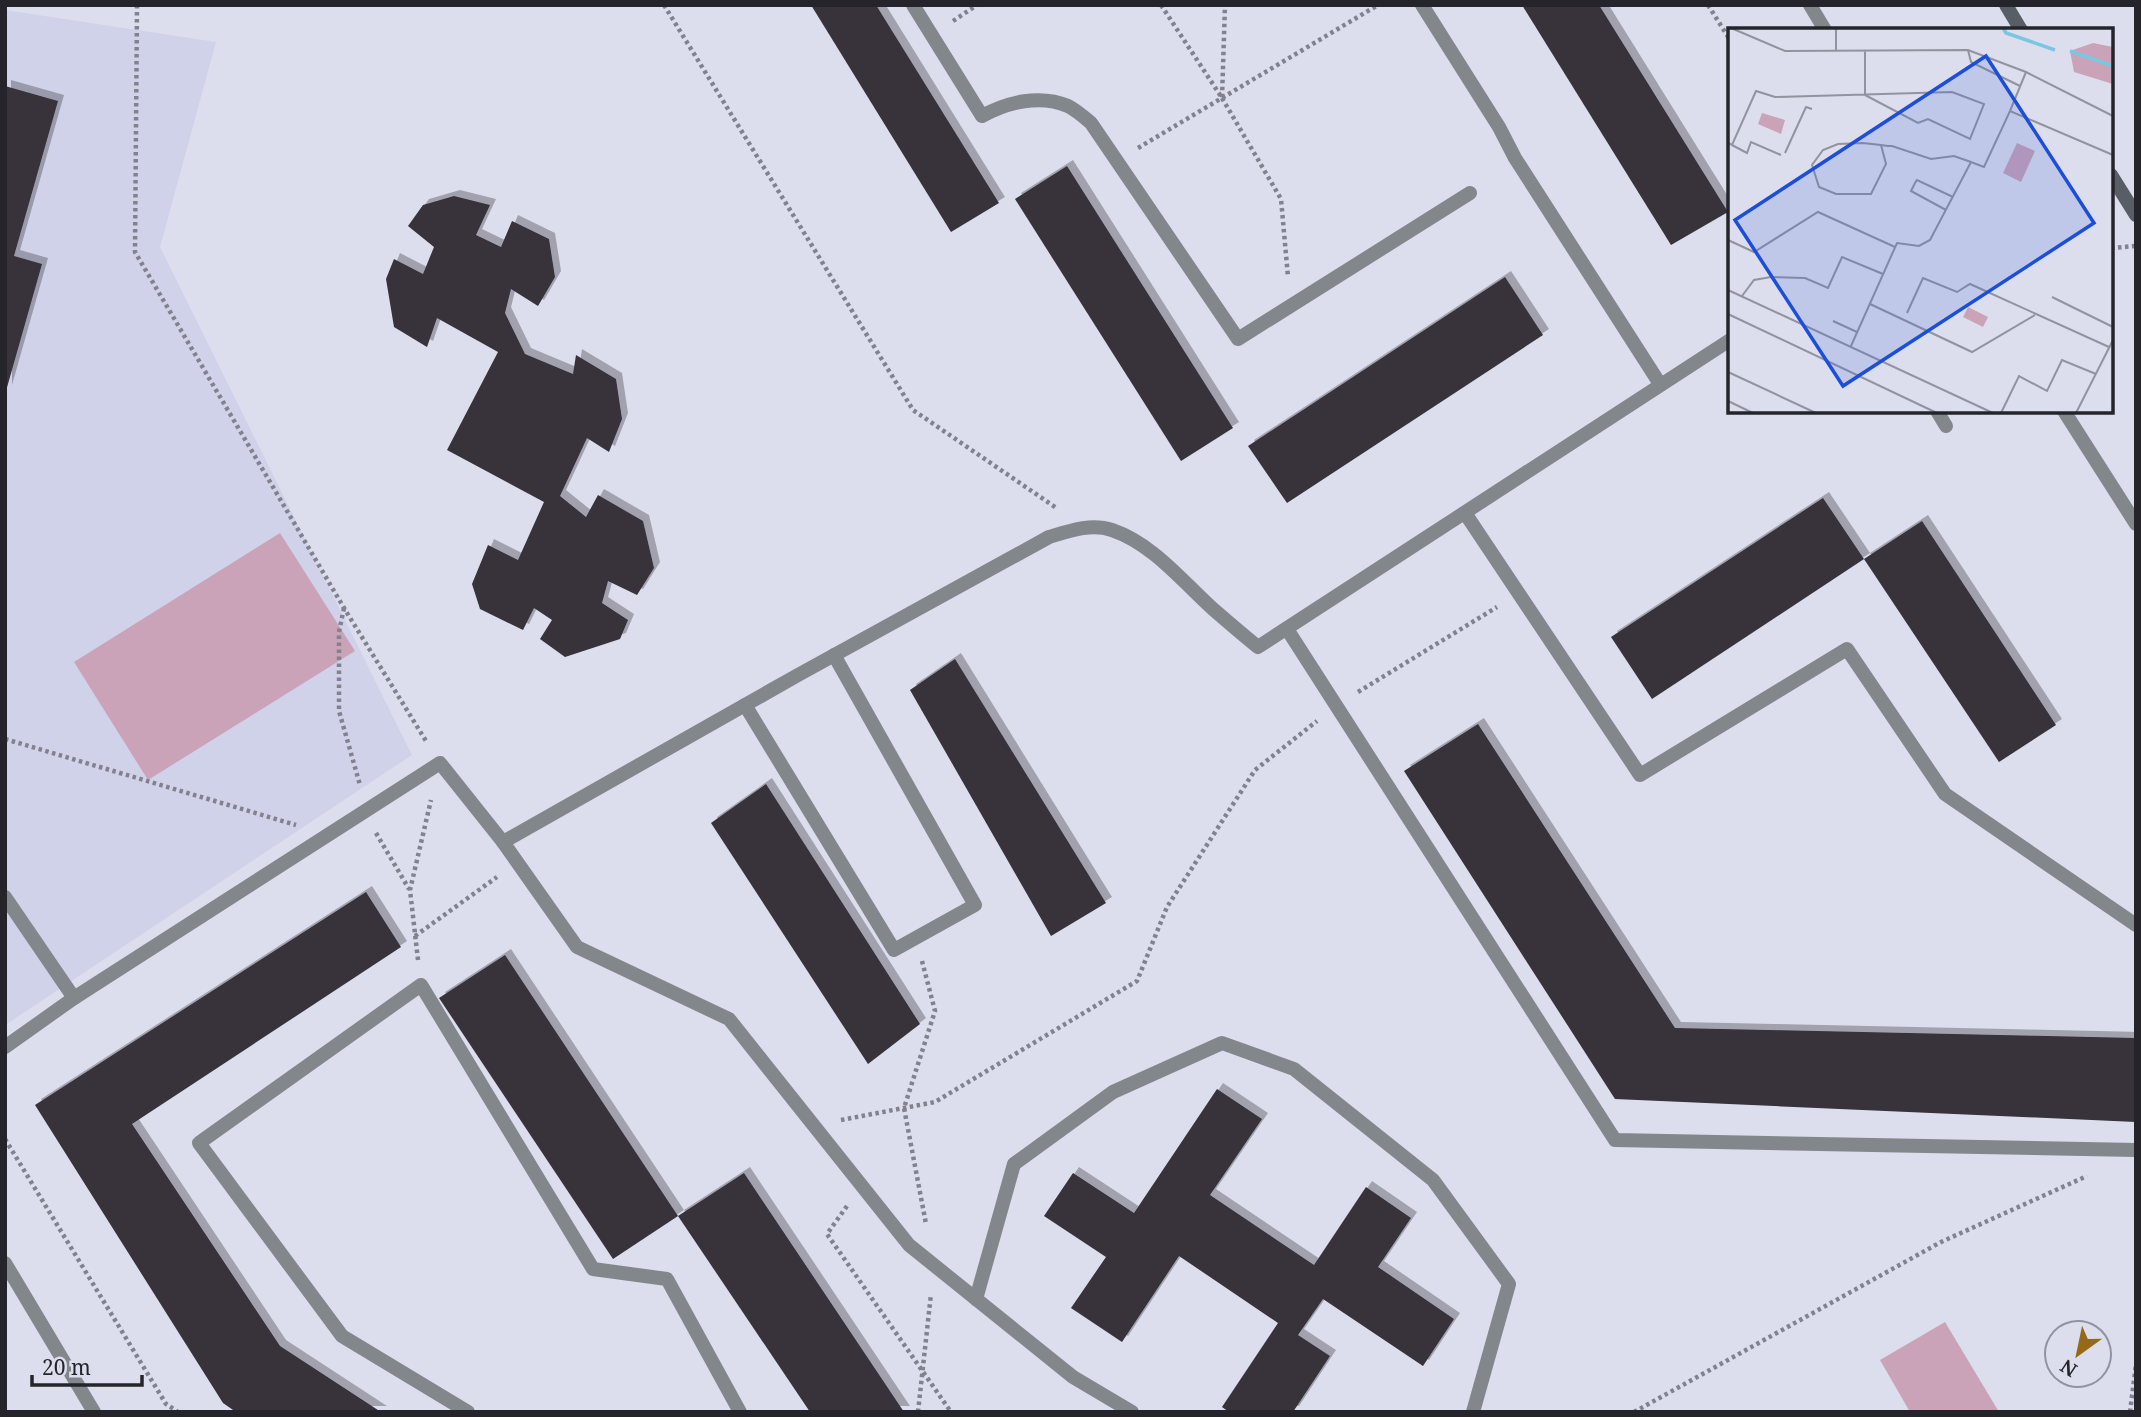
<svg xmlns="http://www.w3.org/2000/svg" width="2141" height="1417" font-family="'Noto Serif',serif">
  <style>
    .built { fill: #d0d2e9 }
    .green { fill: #cba3b8 }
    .building { fill: #37303b; filter: url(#shadow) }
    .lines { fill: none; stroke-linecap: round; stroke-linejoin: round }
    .path { stroke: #82828e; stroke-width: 4.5; stroke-dasharray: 3.5 3.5; stroke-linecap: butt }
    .lane { stroke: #82878c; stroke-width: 14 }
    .secondary { stroke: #575e65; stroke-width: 14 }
    .inset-river { fill: none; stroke: #79c7e1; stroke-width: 3.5 }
    .inset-road { fill: none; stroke: #92939f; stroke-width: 2 }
    .view { fill: #1d4ed8; fill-opacity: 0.15; stroke: #1d4ed8; stroke-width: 3.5 }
    .inset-edge { fill: none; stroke: #24242a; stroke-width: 3.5 }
  </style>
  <defs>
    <filter id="shadow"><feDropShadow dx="6" dy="-6" stdDeviation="0" flood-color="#0004"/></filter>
  </defs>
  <rect width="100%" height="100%" fill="#dcdded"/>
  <!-- built -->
  <polygon class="built" points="5,10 216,42 160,247 412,755 5,1025"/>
  <!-- green -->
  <g class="green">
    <polygon points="280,533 355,651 148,780 74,662"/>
    <polygon points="1945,1322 1999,1412 1910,1412 1880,1360"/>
  </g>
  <!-- building -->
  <g class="building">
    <polygon points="811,5 876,5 999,203 951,232"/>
    <polygon points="1522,5 1599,5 1728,212 1671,245"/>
    <polygon points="5,86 58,101 14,256 42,264 6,391"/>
    <polygon points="1067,166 1233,428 1181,461 1015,199"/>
    <polygon points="454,196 490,205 476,235 501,247 512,221 549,239 555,277 538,306 511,289 505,313 525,354 573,374 576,355 616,379 622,419 609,452 587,438 560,496 586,517 598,495 643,521 654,568 637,595 608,581 602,603 628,620 620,639 565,657 540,639 552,620 534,608 523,630 480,609 472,584 488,545 518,560 544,502 447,450 498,352 437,318 427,347 394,327 386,279 394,259 423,274 434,247 408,226 423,205"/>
    <polygon points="1505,277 1543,335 1287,503 1248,446"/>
    <polygon points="1823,498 1864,559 1652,699 1611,637"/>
    <polygon points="1922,521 2056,725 1999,762 1864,559"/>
    <polygon points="955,659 1106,903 1051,936 910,690"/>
    <polygon points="1478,724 1675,1028 2136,1038 2136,1122 1615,1099 1404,771"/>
    <polygon points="766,784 920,1024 868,1064 711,823"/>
    <polygon points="366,892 401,947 132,1124 280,1346 381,1412 236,1412 223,1403 35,1105"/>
    <polygon points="505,955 678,1216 613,1259 439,998"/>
    <polygon points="1217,1089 1262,1119 1210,1195 1314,1265 1366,1187 1411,1218 1378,1267 1454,1319 1423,1366 1323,1299 1298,1335 1330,1356 1293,1412 1229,1412 1222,1407 1278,1323 1179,1256 1122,1342 1071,1308 1106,1257 1044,1216 1073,1173 1134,1213"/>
    <polygon points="744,1173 904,1412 810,1412 678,1216"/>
  </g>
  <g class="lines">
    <!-- path -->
    <g class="path">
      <polyline points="137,5 135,252 344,608 426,741"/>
      <polyline points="664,5 913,410 1058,509"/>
      <polyline points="1161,5 1222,98 1225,5"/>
      <polyline points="1708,5 1730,40"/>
      <polyline points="953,21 977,5"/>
      <polyline points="1222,98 1281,199 1288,277"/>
      <polyline points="1138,148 1378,5"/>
      <polyline points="2111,248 2136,246"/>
      <polyline points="344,608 339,632 339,711 360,785"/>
      <polyline points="1358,692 1497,607"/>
      <polyline points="5,739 296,825"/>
      <polyline points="376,833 409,889"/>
      <polyline points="415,936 497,877"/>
      <polyline points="418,960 410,890 431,800"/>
      <polyline points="922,961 935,1011 904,1108 926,1224"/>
      <polyline points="841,1120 935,1102 1137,981 1167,907 1255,770 1317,721"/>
      <polyline points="5,1139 166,1404 178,1412"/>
      <polyline points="847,1206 827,1234 951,1412"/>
      <polyline points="918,1412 931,1294"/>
      <polyline points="1634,1412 1941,1242 2087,1176"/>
      <polyline points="2130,1412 2136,1364"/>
    </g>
    <!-- lane -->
    <g class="lane">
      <path d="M913,5L982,116C1008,102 1040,94 1068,106C1076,110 1084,117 1091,123L1238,339L1470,193"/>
      <polyline points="1422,5 1499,127 1515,158 1660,384"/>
      <polyline points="1810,5 1825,30"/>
      <polyline points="1937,411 1946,426"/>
      <polyline points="2064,411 2136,524"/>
      <polyline points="1465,513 1640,775 1847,649 1945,794 2136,925"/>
      <polyline points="1287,629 1615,1140 2136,1150"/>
      <polyline points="745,705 894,950 975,905 834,655"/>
      <polyline points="503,842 577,947 729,1019 909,1245 1073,1377 1132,1412"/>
      <path d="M5,897L74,998L440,763L503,842L798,675L1049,537C1069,531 1091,523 1112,530C1153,544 1182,581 1213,609C1228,622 1243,635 1258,647L1730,340"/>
      <polyline points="5,1047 74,998"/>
      <polyline points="5,1263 94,1412"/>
      <polyline points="976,1299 1014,1164 1113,1092 1222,1043 1294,1069 1433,1180 1509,1284 1473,1412"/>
      <polyline points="468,1412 342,1336 199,1143 421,985 593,1269 667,1279 740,1412"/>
    </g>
    <!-- secondary -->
    <g class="secondary">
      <polyline points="2006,5 2021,30"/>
      <polyline points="2111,175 2136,215"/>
    </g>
  </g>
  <!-- overview -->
  <g transform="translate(1728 28)">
    <rect width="385" height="385" fill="#dcdded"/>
    <path d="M365,15L385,19V56L346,44L342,23ZM34,85L57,92L53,106L30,96ZM289,115L307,123L293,154L275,145ZM240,279L260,289L255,299L235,289Z" fill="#cba3b8"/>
    <path class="inset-river" d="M275,0L278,5L327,22M342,23L385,38"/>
    <path class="inset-road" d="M3,0L57,23L240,22L298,44L385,88M108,0V22M137,22V67M240,22L243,34L292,58M282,83L298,44M0,115L4,117L28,63L47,69L224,64L256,76L242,111L200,91L190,95L137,67M4,117L19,125L23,114L53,127M153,117L158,136L143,166H108L91,159L84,137L95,122L110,116L135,115L153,117L160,118H164L203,131L226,128L243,134M57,125L78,79L84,81M218,182L183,163L187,155L189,152L225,169M0,212L26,224L90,184L167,219M0,262L265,385M14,268L26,252L43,249L77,250L100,260L114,229L155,246M324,269L385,299M142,276L244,324L307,287M179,285L195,250L229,264L242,256L381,319M0,286L209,385M105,293L129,304M123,318L169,215L191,218L202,212L243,134L256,139L282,83L385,127M0,344L88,385M0,373L25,385M273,385L291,348L319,363L334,332L368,346M348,385L385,312"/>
    <path class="view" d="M258,28L366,195L115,358L7,192Z"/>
    <rect width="385" height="385" class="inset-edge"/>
  </g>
  <!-- border -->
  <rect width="2141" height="1417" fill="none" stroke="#24242a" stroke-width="14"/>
  <!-- north arrow -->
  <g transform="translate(2078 1354) rotate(213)"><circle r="33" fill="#dcdded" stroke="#92939f" stroke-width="2"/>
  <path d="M0-5L12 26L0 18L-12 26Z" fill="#956a16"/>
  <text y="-10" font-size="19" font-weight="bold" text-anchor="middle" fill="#24242a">N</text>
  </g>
  <!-- scale -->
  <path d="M32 1375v10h110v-10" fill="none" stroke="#24242a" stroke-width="3.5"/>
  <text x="42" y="1375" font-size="21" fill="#24242a" stroke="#dcdded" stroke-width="5" paint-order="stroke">20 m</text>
</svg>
